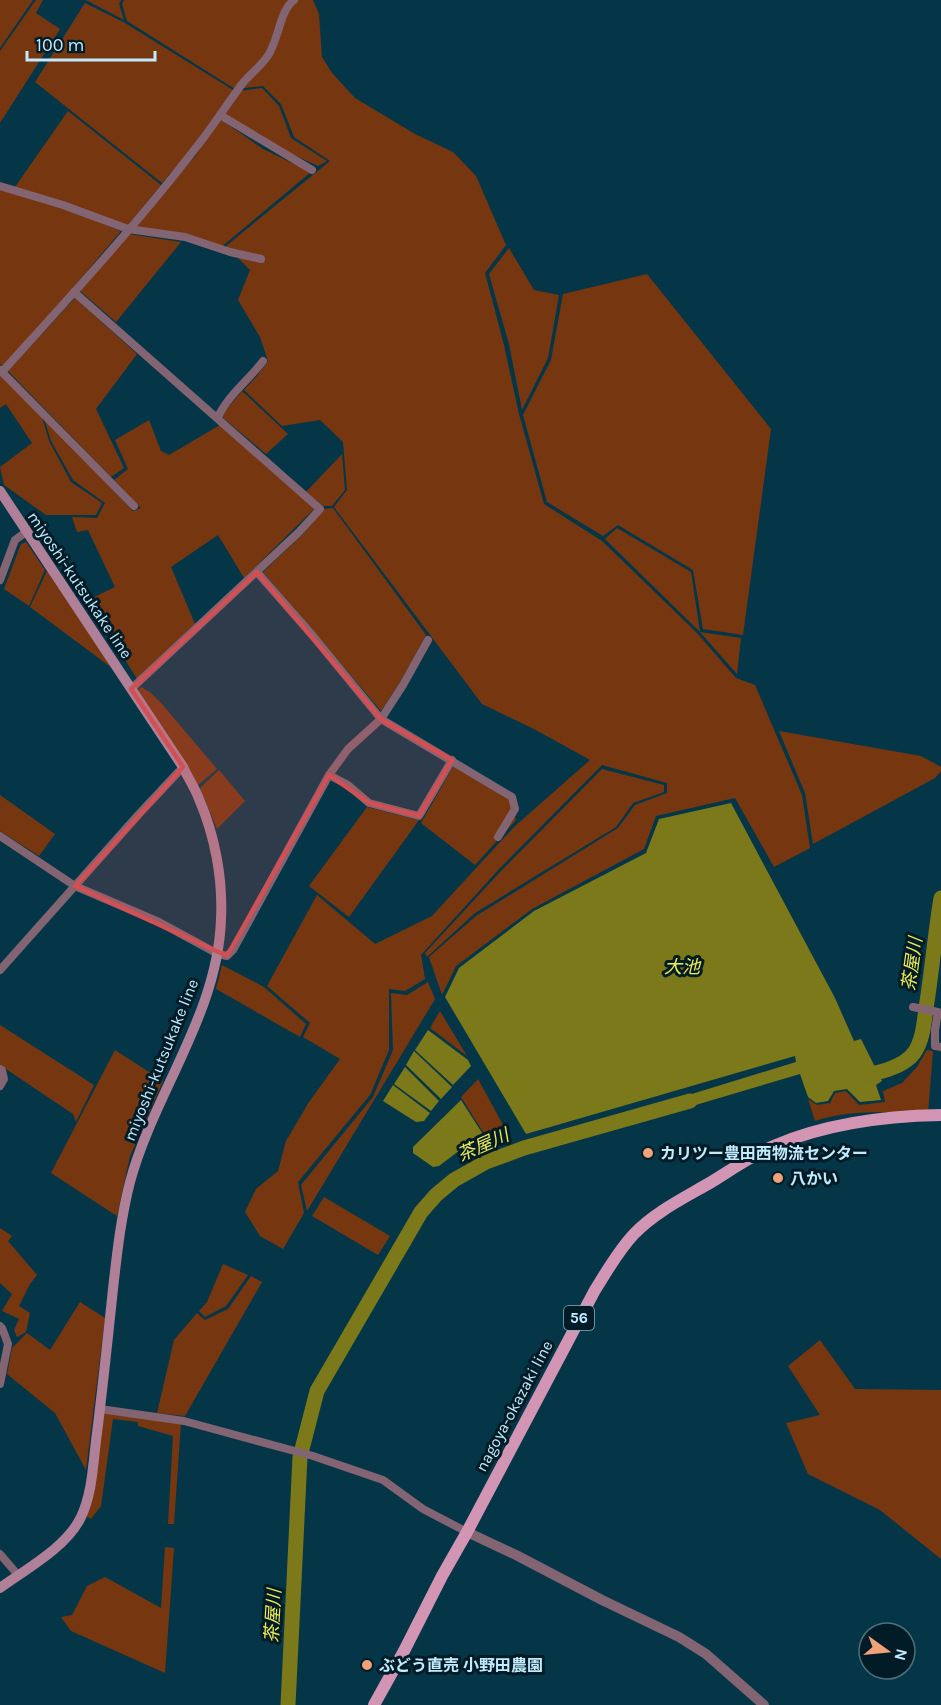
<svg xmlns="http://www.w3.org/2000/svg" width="941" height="1705" font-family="Karla,'Noto Sans JP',sans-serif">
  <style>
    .green { fill: #763710 }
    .water { fill: #7b791a }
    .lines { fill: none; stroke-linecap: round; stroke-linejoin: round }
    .river { stroke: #7b791a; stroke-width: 15 }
    .minor { stroke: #826472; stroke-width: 8 }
    .tertiary { stroke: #826472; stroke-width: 10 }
    .secondary { stroke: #af8097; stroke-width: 10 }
    .primary { stroke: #d295b3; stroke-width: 12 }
    .marked { fill: #d24f53; fill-opacity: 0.2; stroke: #d24f53; stroke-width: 4.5; stroke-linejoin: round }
    .poi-dot { fill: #f0a279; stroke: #021c27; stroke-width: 2 }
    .labels { text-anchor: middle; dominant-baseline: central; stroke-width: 6; stroke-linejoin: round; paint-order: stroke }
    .shield { fill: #021c27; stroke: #89adbd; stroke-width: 1.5 }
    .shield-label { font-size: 15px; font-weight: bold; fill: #c3ebfd }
    .street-label { font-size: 16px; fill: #c3ebfd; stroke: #021c27 }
    .poi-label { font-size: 16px; font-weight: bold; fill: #c3ebfd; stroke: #021c27; text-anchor: start }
    .water-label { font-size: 18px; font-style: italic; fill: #efec53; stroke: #021c27 }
  </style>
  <rect width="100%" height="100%" fill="#043648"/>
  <!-- green -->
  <g class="green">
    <polygon points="0,0 33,0 0,48"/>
    <polygon points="36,0 43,0 36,13 60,29 0,123 0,51"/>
    <polygon points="86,0 121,0 119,4 124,20"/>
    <polygon points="124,0 313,0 319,14 322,57 332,73 355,98 415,134 453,152 476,176 506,245 485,273 504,345 519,414 544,504 602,541 696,632 736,678 755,685 802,795 810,848 774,867 735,798 656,816 644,849 532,909 456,966 442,995 429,957 476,916 618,828 635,805 667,793 667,783 602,765 499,869 421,955 425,979 405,991 389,989 389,1050 370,1095 298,1182 304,1213 283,1249 260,1236 245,1212 256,1189 278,1171 286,1141 309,1102 340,1059 303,1037 310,1023 267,986 317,895 375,944 432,916 514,827 590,760 536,730 482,704 334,507 347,490 343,442 320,420 282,426 244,390 257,376 268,361 260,337 238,300 250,270 226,246 330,161 294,137 281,104 263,86 235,89 127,21 122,4"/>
    <polygon points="85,3 125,23 233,90 191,149 162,183 35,82"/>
    <polygon points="262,88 279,106 291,138 327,161 318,166 279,148 224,114 240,91"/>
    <polygon points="68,111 161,185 127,226 15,187"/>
    <polygon points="220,119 263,149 311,172 220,248 133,228 196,155"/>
    <polygon points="0,188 61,207 121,231 72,289 3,367 0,364"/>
    <polygon points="129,234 181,242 116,322 80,291"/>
    <polygon points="509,248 534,290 559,295 548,358 522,410 509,344 489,274"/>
    <polygon points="647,274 771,429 743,635 703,629 693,570 618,525 603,536 547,502 523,415 551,360 563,294"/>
    <polygon points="75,298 137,354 96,409 124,468 111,477 8,371"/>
    <polygon points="0,373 42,417 49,441 71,482 102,503 96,515 46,515 4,485 0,467 32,443 6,404 0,408"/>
    <polygon points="242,391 288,434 266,454 221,416"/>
    <polygon points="44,418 133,511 141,508 114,480 128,469 115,440 149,420 161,451 169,455 220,425 315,508 244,578 218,535 171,567 195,624 137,679 88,600 115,587 88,530 77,532 72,517 97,518 105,503 73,480 51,441"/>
    <polygon points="342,454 345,490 332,506 323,506 306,492"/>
    <polygon points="333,508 426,635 400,682 381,711 263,572 303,534 324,509"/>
    <polygon points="617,528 691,572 700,632 741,638 737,674 700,632 605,539"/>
    <polygon points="26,542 45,570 29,606 4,589 21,544"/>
    <polygon points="47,571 112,668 30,607"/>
    <polygon points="141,687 151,693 162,704 217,769 198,785 138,690"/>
    <polygon points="779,731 921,756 941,767 941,771 935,778 813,844 805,793"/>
    <polygon points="454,765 509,800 516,820 475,865 421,823"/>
    <polygon points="602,769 664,785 664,792 633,803 616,827 475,913 427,957 425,953 501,871"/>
    <polygon points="219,770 245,801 217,829 200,788"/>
    <polygon points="0,795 55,834 39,856 0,831"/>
    <polygon points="367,807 419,820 349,917 309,886"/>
    <polygon points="222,965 264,987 306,1024 300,1037 216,989"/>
    <polygon points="428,982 435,999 307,1211 301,1185 373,1097 393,1050 391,993 407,995"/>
    <polygon points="440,1011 467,1056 430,1028"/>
    <polygon points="0,1025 94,1085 76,1122 73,1114 0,1065"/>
    <polygon points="115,1050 163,1081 130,1156 117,1216 51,1173"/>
    <path d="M927,1050L933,1051L928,1113C891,1113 851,1109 815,1121L808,1099L817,1105L830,1103L835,1093L846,1091L859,1105L885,1102L883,1091L902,1083L917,1067Z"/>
    <polygon points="478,1079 508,1134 488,1140 461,1097"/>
    <polygon points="324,1197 390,1236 378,1255 312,1216"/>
    <polygon points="0,1228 12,1236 8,1241 37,1275 30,1284 19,1306 30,1313 26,1332 17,1337 14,1330 19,1319 2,1311 12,1294 0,1283"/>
    <polygon points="223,1264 248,1275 226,1306 205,1317 199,1311 207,1302"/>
    <polygon points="251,1276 262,1282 185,1416 157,1413 174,1340 197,1313 205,1320 228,1309"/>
    <polygon points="80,1302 105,1318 86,1470 55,1413 7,1374 12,1348 27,1333 50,1350"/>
    <polygon points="820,1340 855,1389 941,1390 941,1559 880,1510 808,1474 786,1423 820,1415 788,1366"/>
    <polygon points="104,1413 181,1423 174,1524 168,1524 173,1436 138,1426 138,1422 113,1419 101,1506 91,1519 86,1516"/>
    <polygon points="165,1547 174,1548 165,1673 71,1631 61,1617 72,1615 87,1586 105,1577 161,1608"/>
  </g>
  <!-- water -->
  <g class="water">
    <polygon points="731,803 835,998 854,1041 861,1039 882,1081 876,1085 881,1100 860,1102 847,1089 834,1091 828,1101 816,1103 808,1097 800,1074 672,1112 669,1101 796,1062 795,1056 526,1134 445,997 459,968 534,911 646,853 659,819"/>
    <polygon points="428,1030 468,1060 471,1066 453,1085 415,1050"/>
    <polygon points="414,1051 452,1087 441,1099 406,1065"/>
    <polygon points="405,1067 439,1101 431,1111 394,1084"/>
    <polygon points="393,1085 430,1113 424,1121 416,1122 383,1101"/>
    <polygon points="461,1100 486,1139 460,1150 439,1166 433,1167 413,1153 413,1147"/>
  </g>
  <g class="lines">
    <!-- river -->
    <g class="river">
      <path d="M860,1076C877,1073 903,1068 914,1053C923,1040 924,1023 926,1008C932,971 935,934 941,898"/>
      <polyline points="288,1705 300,1457 317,1391 421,1212 436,1195 454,1180 486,1162 524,1148 690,1101"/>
    </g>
    <!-- minor -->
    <g class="minor">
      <polyline points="220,115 312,170"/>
      <polyline points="0,186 63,205 128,229 185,237 230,252 261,259"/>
      <polyline points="74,292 320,509 299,532 131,689"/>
      <polyline points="0,370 134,506"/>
      <path d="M2,372C67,300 132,230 191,154C209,132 225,107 242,84C250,74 260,67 267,57C279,41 279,11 294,0"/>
      <path d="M218,417C228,395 249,380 263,361"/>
      <polyline points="257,572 313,636 381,719 512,797 515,809 498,837"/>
      <polyline points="0,580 15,540 26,532"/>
      <polyline points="329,775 348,785 369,803 419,816 452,760"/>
      <polyline points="0,836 75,886 159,922 218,954 227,956 233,950 329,775 348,749 381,719 403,685 428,640"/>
      <polyline points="0,970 139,814 183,767"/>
      <polyline points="913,1007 938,1012 935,1030 935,1046 941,1047"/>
      <polyline points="0,1069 2,1070 4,1079 0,1086"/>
      <polyline points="0,1326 2,1328 8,1344 0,1384"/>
      <polyline points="100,1409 184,1421 313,1456 383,1480 423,1509 467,1532"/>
      <polyline points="0,1554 18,1575"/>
    </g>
    <!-- tertiary -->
    <polyline class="tertiary" points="467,1532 516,1555 602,1600 679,1637 706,1654 764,1705"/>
    <!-- secondary -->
    <path class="secondary" d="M0,491L183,767C188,778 195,788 199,799C215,836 223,879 221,919C218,1014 154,1093 130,1182C121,1217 117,1253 113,1289C108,1337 103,1385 97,1433C93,1461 93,1492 81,1517C67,1547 26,1569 0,1588"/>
    <!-- primary -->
    <path class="primary" d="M374,1705L404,1651L442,1576L467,1532L595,1290C607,1271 618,1251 634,1234C656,1211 686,1197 713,1181C734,1168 754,1154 776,1145C828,1123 885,1116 941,1115"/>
  </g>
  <!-- marked area -->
  <path class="marked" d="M257,572L381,719L452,760L419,816L369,803L329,775L227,956L75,886L183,767L131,689Z"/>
  <!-- markers -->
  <g class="poi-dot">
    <circle cx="648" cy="1153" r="6"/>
    <circle cx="778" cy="1178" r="6"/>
    <circle cx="367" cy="1665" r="6"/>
  </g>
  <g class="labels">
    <!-- shield labels -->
    <rect class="shield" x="564" y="1306" width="30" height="24" rx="4.5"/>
    <g class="shield-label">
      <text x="579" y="1318">56</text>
    </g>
    <!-- street labels -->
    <g class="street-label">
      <text transform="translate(80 585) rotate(56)">miyoshi-kutsukake line</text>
      <text transform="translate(161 1060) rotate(-68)">miyoshi-kutsukake line</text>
      <text transform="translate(514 1406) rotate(-62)">nagoya-okazaki line</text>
    </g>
    <!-- poi labels -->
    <g class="poi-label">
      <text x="660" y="1153">カリツー豊田西物流センター</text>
      <text x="790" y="1178">八かい</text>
      <text x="379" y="1665">ぶどう直売 小野田農園</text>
    </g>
    <!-- water labels -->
    <g class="water-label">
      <text transform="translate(912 964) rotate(-82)">茶屋川</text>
      <text x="682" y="967">大池</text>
      <text transform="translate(483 1145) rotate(-24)">茶屋川</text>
      <text transform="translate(273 1616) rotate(-87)">茶屋川</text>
    </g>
  </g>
  <!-- north arrow -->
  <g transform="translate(887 1651) rotate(105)"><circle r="28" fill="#021c27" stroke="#4f6f7d" stroke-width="1.5"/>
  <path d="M0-4.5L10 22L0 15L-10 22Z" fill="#f0a279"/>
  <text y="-9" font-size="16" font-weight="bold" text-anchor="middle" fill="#c3ebfd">N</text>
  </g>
  <!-- scale -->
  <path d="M27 51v9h128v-9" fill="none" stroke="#c3ebfd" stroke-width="3"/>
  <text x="36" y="51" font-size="18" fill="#c3ebfd" stroke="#021c27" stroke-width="4.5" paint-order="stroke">100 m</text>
</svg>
